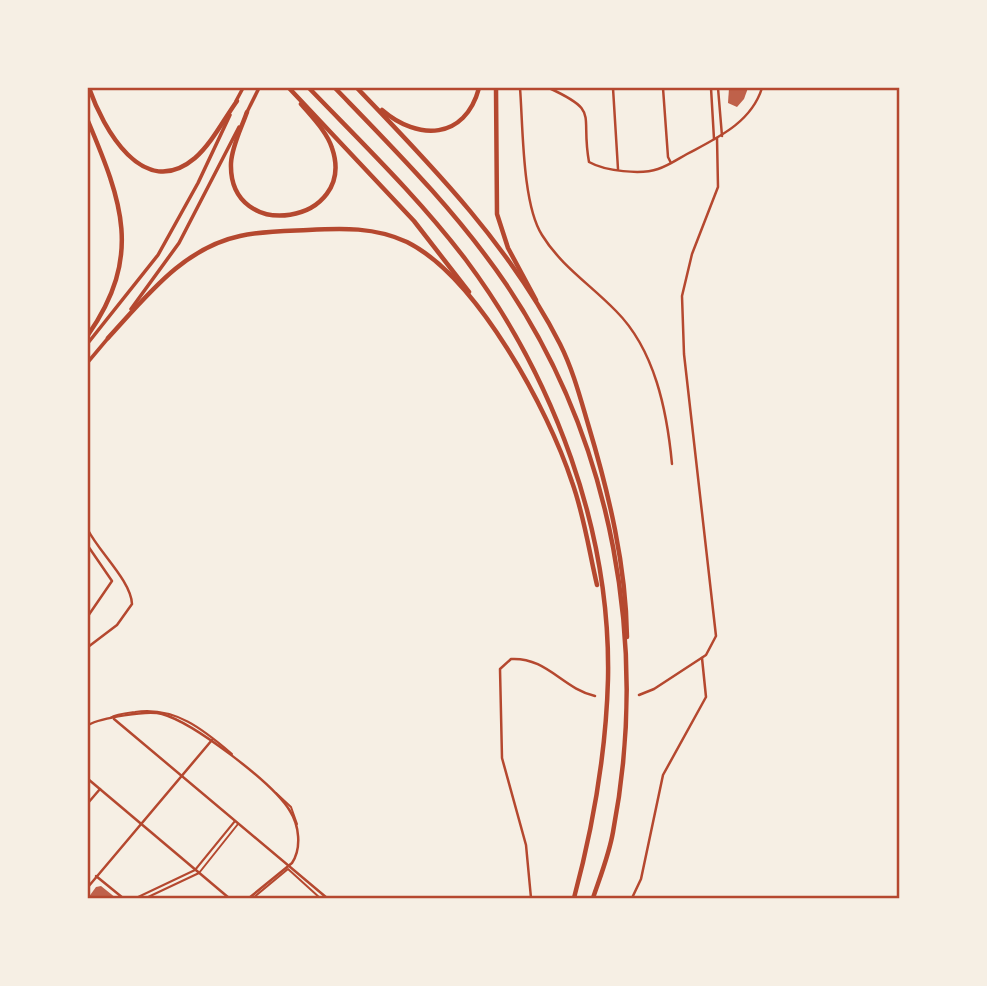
<svg xmlns="http://www.w3.org/2000/svg" width="987" height="986" font-family="'Titillium Web',sans-serif">
  <style>
    .building { fill: #bf614a }
    .lines { fill: none; stroke-linecap: round; stroke-linejoin: round }
    .pedestrian { stroke: #b5482f; stroke-width: 2 }
    .minor { stroke: #b5482f; stroke-width: 2.5 }
    .tertiary { stroke: #b5482f; stroke-width: 2.5 }
    .trunk { stroke: #b5482f; stroke-width: 3.5 }
    .motorway { stroke: #b5482f; stroke-width: 4.5 }
    .neatline { fill: none; stroke: #b5482f; stroke-width: 2.5 }
  </style>
  <rect width="100%" height="100%" fill="#f6efe4"/>
  <!-- building -->
  <g class="building">
    <polygon points="729,88 748,88 744,99 737,107 728,103"/>
    <polygon points="101,886 116,898 88,898 96,887"/>
  </g>
  <g class="lines">
    <!-- pedestrian -->
    <g class="pedestrian">
      <path d="M110,718C116,714 127,713 135,712C175,706 204,730 232,754"/>
      <polyline points="276,793 291,807 297,824"/>
      <polyline points="136,898 195,870 235,821"/>
      <polyline points="146,898 199,873 238,824"/>
      <polyline points="253,898 288,869 320,898"/>
    </g>
    <!-- minor -->
    <g class="minor">
      <path d="M520,88C523,125 522,204 542,235C561,266 591,285 616,311C655,350 667,411 672,464"/>
      <path d="M549,88C601,112 580,113 589,162C605,171 641,175 658,169C668,166 678,159 687,154C717,138 751,123 762,88"/>
      <polyline points="613,88 618,169"/>
      <polyline points="663,88 668,157 671,163"/>
      <polyline points="711,88 714,139"/>
      <polyline points="718,88 722,136"/>
      <polyline points="88,546 112,581 88,616"/>
      <polyline points="114,719 327,898"/>
      <path d="M88,725C101,718 147,710 162,714C194,723 273,783 290,811C299,825 302,848 292,863L249,898"/>
      <polyline points="88,779 229,898"/>
      <polyline points="88,803 100,789"/>
      <polyline points="96,876 123,898"/>
      <polyline points="88,887 212,740"/>
    </g>
    <!-- tertiary -->
    <g class="tertiary">
      <path d="M88,530C99,552 131,581 132,604L117,625L88,647"/>
      <polyline points="639,695 654,689 706,655 716,636 684,354 682,296 692,254 718,187 717,138"/>
      <path d="M531,898L526,845L502,758L500,669L511,659C547,657 563,689 595,696"/>
      <polyline points="632,898 641,879 663,775 706,697 702,658"/>
    </g>
    <!-- trunk -->
    <g class="trunk">
      <polyline points="236,101 243,88"/>
      <polyline points="246,114 259,88"/>
      <polyline points="131,309 179,243 239,127"/>
      <polyline points="88,343 158,255 198,183 230,115"/>
      <polyline points="88,362 109,337"/>
    </g>
    <!-- motorway -->
    <g class="motorway">
      <path d="M89,88C103,128 143,202 195,158C212,143 224,119 237,101"/>
      <polyline points="289,88 414,221 469,292"/>
      <path d="M309,88C363,144 419,198 466,260C554,378 611,531 608,679C606,754 593,827 574,898"/>
      <path d="M335,88C395,150 457,212 506,284C613,443 649,645 613,832C609,855 600,877 593,898"/>
      <path d="M357,88C432,166 510,246 560,344C573,370 580,397 588,424C609,494 626,565 627,637"/>
      <polyline points="496,88 497,214 508,248 536,300"/>
      <path d="M382,110C418,141 465,140 479,88"/>
      <path d="M247,112C241,129 232,146 231,163C228,245 358,224 332,148C327,132 312,117 301,104"/>
      <path d="M88,121C122,202 143,256 88,335"/>
      <path d="M108,338C146,297 183,248 240,236C262,231 286,231 308,230C342,228 375,227 407,242C477,277 548,409 572,482C584,515 589,551 597,585"/>
    </g>
  </g>
  <!-- border -->
  <rect width="987" height="986" fill="none" stroke="#f6efe4" stroke-width="178"/>
  <rect x="89" y="89" width="809" height="808" class="neatline"/>
</svg>
